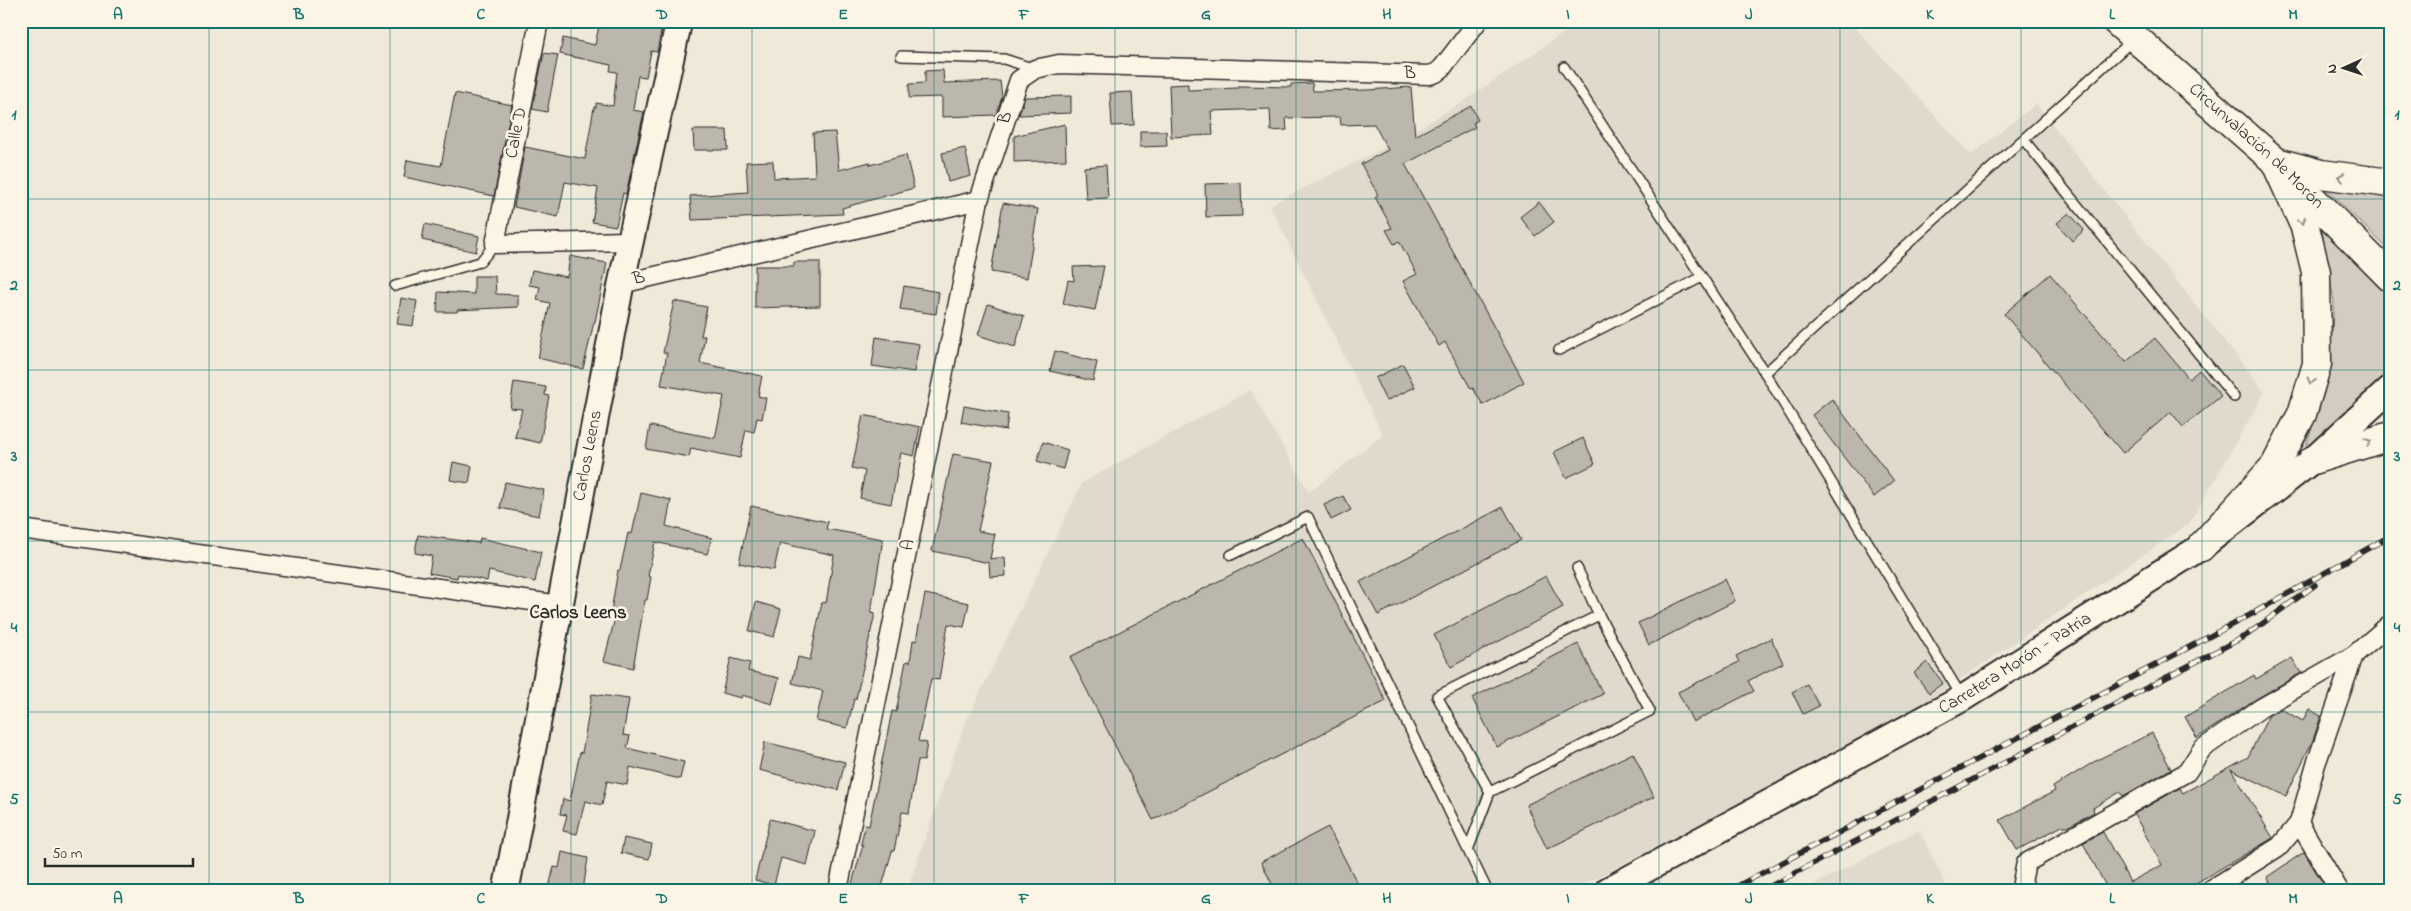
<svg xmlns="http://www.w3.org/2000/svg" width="2411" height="911" font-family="'Indie Flower',sans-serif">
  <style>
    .built { fill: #e0dacc }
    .green { fill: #d2cdc0; stroke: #7e7c76 }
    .building { fill: #bcb7ac; stroke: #2b2b2b }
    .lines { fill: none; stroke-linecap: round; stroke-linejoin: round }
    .lane-casing { stroke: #2b2b2b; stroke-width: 12 }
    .street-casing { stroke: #2b2b2b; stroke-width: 21 }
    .secondary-casing { stroke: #2b2b2b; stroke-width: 29 }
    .primary-casing { stroke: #2b2b2b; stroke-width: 31 }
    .lane { stroke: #fcf5e5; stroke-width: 9 }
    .street { stroke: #fcf5e5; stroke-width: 18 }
    .secondary { stroke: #fcf5e5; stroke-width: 25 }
    .primary { stroke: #fcf5e5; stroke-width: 28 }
    .rail-casing { stroke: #2b2b2b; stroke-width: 5.5 }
    .rail { stroke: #fcf5e5; stroke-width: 4; stroke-dasharray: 11; stroke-linecap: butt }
    .oneway { stroke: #949088 }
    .grid { fill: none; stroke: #0f766e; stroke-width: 1; stroke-opacity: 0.55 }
    .labels { text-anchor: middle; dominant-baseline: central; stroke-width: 5; stroke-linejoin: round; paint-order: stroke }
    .street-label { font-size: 18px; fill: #2b2b2b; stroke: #fcf5e5 }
    .neighbourhood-label { font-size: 19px; font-weight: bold; fill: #2b2b2b; stroke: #fcf5e5 }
    .neatline { fill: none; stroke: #0f766e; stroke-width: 2 }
    .grid-label { font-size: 16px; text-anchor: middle; font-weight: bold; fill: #0f766e }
  </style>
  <rect width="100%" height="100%" fill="#efe9da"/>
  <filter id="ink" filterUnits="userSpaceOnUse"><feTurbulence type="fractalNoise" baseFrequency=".02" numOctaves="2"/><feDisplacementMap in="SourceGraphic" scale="10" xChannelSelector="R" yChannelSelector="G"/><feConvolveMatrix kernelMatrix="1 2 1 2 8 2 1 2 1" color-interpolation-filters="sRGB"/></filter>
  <g filter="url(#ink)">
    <!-- built -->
    <g class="built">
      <polygon points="1581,21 1849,21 1971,155 2036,104 2265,392 2190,523 1920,707 1574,890 907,890 965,724 1082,483 1250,390 1309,492 1383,435 1270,205 1386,147 1460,104"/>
      <polygon points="1919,830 1948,890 1804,890"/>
    </g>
    <!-- green -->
    <g class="green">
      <polygon points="2320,183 2390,193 2390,251"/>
      <polygon points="2322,231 2390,292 2390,369 2302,457 2324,393 2330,361 2334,301"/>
    </g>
    <!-- building -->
    <g class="building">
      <polygon points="600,21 663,21 657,52 651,51 646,77 638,76 633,110 644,112 626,194 623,193 616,226 592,222 598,188 565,182 558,217 514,207 525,147 585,159 594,107 596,107 596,103 613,106 617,72 610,71 611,65 560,54 563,38 595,45"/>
      <polygon points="544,53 558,55 547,112 532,109"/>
      <polygon points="943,70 944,83 1000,81 1002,97 996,115 942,117 942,97 909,98 909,84 925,83 925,71"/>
      <polygon points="1312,83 1313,91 1368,90 1411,87 1415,136 1471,106 1478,120 1473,123 1475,127 1405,164 1524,382 1483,405 1473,388 1471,389 1445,342 1439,346 1403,281 1417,274 1399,241 1394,244 1386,230 1392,228 1375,197 1378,195 1361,164 1388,150 1374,124 1341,125 1340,117 1286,118 1287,130 1271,131 1270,109 1211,111 1213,135 1171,137 1169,85 1188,84 1188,90 1238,88 1238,86 1291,87 1291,84"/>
      <polygon points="1132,92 1134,125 1112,126 1110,93"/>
      <polygon points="455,93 512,105 494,196 404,177 407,160 441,166"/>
      <polygon points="1071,96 1071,113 1019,115 1025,97"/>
      <polygon points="1065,124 1066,160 1014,162 1014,136"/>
      <polygon points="693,130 727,130 728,150 694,150"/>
      <polygon points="1140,131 1166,131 1167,146 1140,147"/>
      <polygon points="835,132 839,170 870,162 870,165 906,155 914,188 842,208 843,214 692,220 690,196 748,192 746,162 773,161 774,178 815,176 813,133"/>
      <polygon points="965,148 971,176 948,182 942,153"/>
      <polygon points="1106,165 1108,198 1086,199 1084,167"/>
      <polygon points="1241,183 1242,216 1206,217 1205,184"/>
      <polygon points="1539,202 1554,222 1535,236 1520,217"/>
      <polygon points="1003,203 1038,209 1027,278 991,272"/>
      <polygon points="2069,213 2084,230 2072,241 2057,223"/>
      <polygon points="425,224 479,236 476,252 422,240"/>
      <polygon points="570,256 607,263 595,322 594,322 583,369 538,358 550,303 537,300 540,287 529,285 532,270 567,277"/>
      <polygon points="794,262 820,262 820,306 755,308 755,266 794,266"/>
      <polygon points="1104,266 1095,310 1063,304 1068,280 1074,281 1073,267"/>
      <polygon points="2050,274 2126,362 2155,338 2189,379 2199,370 2221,396 2183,427 2171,412 2123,453 2004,314"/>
      <polygon points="474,276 495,276 496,294 518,295 518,307 457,310 457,312 437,312 438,292 474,294"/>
      <polygon points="904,286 939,292 936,314 900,309"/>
      <polygon points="401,298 417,301 413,326 397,324"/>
      <polygon points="674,301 707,307 701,336 705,336 700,363 762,376 758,396 766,398 762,419 757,418 754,432 746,430 740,458 691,448 689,457 646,449 650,426 715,438 724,396 661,385 667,353 663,353"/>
      <polygon points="988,304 1024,316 1015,347 978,335"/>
      <polygon points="876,337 919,344 914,372 872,366"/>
      <polygon points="1055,351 1097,362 1093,381 1050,371"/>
      <polygon points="1403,364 1415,387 1386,401 1375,378"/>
      <polygon points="514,382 546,387 545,395 549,396 540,443 515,437 522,409 510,408"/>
      <polygon points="1832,399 1894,481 1874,497 1812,415"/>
      <polygon points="964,406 1008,414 1006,430 961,422"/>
      <polygon points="863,415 920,427 914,456 901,453 891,504 860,498 865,471 852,468"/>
      <polygon points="1583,438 1595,464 1566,478 1554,452"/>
      <polygon points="1043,442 1068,450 1063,469 1037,461"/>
      <polygon points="953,454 993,461 978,531 995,534 990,559 1005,557 1006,576 990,577 989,563 932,551"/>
      <polygon points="453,462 472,466 469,483 450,480"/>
      <polygon points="505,482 544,490 539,516 500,508"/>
      <polygon points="641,493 671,500 666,526 712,538 707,554 655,542 648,576 651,577 647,600 645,600 633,668 604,661 615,618 610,617 618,570 620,570 628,533 632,534"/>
      <polygon points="1343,496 1351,510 1331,520 1324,505"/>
      <polygon points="751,506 828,522 826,529 883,539 871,612 875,613 856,699 854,699 847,728 816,721 823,691 792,683 798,657 810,660 822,602 826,603 834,555 780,543 774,570 739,563"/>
      <polygon points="1503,507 1521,540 1378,615 1360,582"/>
      <polygon points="418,535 479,543 480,538 541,552 535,582 489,571 487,581 458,574 457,578 429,573 432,556 415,553"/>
      <polygon points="1303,538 1386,701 1153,820 1070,657"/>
      <polygon points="1546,576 1563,607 1451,667 1434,635"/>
      <polygon points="1725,579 1735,601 1649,645 1638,623"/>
      <polygon points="925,594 969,603 964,627 948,624 939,680 931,679 918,741 927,743 924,761 918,760 909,813 902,812 894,851 892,851 881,890 863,890 851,887 863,845 861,844 865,825 869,826 892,711 896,712 906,661 910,662 913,640 916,641"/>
      <polygon points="756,602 781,609 774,637 749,631"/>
      <polygon points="1771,638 1783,663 1748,681 1754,691 1693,722 1678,692 1739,662 1736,656"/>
      <polygon points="1578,644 1603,694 1497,747 1472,698"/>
      <polygon points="731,658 750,663 748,671 779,678 772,704 742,695 741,698 722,693"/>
      <polygon points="2292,658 2301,673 2256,699 2197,738 2185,717 2254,675 2256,679"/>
      <polygon points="1927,662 1943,683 1929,693 1914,673"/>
      <polygon points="1807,684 1819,706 1803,714 1792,692"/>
      <polygon points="592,694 629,699 623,735 630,736 627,748 684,762 680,779 630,767 627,785 607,781 602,805 585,801 577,834 563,831 567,815 560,814 563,799 570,801 580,752 582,753"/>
      <polygon points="2281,709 2303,721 2309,709 2321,716 2313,740 2286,796 2231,769 2273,838 2184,890 2108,890 2083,843 2103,832 2130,882 2162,865 2134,814 2180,788 2183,793 2248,757 2269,715"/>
      <polygon points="2152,733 2171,769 2123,796 2120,792 2093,808 2094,812 2069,826 2062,826 2017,850 2000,820 2055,791 2053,787 2097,760"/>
      <polygon points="765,742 845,762 838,790 759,770"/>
      <polygon points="1633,753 1654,797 1547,849 1526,805"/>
      <polygon points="770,819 815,831 807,865 781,858 774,885 755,880"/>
      <polygon points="1328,827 1361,890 1275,890 1261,862"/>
      <polygon points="624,838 652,844 649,859 621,853"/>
      <polygon points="562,852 588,858 583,890 561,890 549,887 554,867 559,868"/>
      <polygon points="2304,852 2326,888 2274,890 2267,877"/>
    </g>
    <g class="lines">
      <defs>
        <g id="lane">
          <polyline points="901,56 1004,59 1035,69"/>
          <polyline points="1564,67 1765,373 1962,697"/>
          <polyline points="2024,140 2234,397"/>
          <polyline points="395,286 480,262 495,244"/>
          <polyline points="1559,350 1702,277"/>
          <polyline points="1765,373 2134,39"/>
          <polyline points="1231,555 1308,517 1487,890"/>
          <polyline points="1577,568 1599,615"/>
          <polyline points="1468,850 1490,792 1650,711 1599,615 1437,696 1490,792"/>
        </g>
        <g id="street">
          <polyline points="539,21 495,244 629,241"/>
          <polyline points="621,284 979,200"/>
          <polyline points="21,529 560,605"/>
          <polyline points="2299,823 2339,890"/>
          <polyline points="838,890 979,200 1019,80 1035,69 1059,64 1429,75 1436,73 1442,68 1478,21"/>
          <polyline points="2027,890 2022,882 2026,863 2187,772 2202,749 2261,708 2354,655 2390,624"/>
          <polyline points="2210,890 2280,846 2299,823 2316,764 2354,655"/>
        </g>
        <g id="secondary">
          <path id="s1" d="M506,890L621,284L679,21"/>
          <path id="s2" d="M1608,890L1963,698L2201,547L2313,460L2390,389"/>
        </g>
        <g id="primary">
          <path id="s3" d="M2116,21L2275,161L2390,277"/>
          <polyline points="2276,162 2321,174 2390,183"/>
          <polyline points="2313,460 2390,436"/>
          <polyline points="2201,547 2275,466 2302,414 2317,364 2316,272 2305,227 2275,161"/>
        </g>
      </defs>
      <!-- lane casing -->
      <use href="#lane" class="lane-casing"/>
      <!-- street casing -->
      <use href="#street" class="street-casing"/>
      <!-- secondary casing -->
      <use href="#secondary" class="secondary-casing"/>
      <!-- primary casing -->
      <use href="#primary" class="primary-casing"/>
      <!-- lane -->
      <use href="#lane" class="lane"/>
      <!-- street -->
      <use href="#street" class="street"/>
      <!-- secondary -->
      <use href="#secondary" class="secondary"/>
      <!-- primary -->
      <use href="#primary" class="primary"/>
      <defs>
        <g id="rail">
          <polyline points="1730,890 2250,615 2390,536"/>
          <polyline points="1763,890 2247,635 2315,585"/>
        </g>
      </defs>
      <!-- rail casing -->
      <use href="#rail" class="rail-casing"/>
      <!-- rail -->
      <use href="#rail" class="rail"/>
    </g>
    <!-- one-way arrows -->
    <defs><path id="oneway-chevron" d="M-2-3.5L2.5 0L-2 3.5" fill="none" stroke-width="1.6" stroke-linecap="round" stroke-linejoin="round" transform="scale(1.25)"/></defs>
    <g class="oneway">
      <use href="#oneway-chevron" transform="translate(2341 177) rotate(-172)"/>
      <use href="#oneway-chevron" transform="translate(2302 221) rotate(67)"/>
      <use href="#oneway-chevron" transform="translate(2311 381) rotate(107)"/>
      <use href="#oneway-chevron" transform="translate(2368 442) rotate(-18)"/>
    </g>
  </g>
  <!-- grid -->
  <path class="grid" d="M209,21V890M390,21V890M571,21V890M752,21V890M934,21V890M1115,21V890M1296,21V890M1477,21V890M1659,21V890M1840,21V890M2021,21V890M2202,21V890M21,199H2390M21,370H2390M21,541H2390M21,712H2390"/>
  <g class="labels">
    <!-- street labels -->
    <g class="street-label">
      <text transform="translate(1410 74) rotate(2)">B</text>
      <text transform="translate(1006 118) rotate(-73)">B</text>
      <text transform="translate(517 133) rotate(-79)">Calle D</text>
      <text stroke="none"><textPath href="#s3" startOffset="188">Circunvalación de Morón</textPath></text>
      <text transform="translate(639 279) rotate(-13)">B</text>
      <text stroke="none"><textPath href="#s1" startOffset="442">Carlos Leens</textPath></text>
      <text transform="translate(909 545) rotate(-79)">A</text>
      <text stroke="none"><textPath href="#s2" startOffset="466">Carretera Morón - Patria</textPath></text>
    </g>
    <!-- neighbourhood labels -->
    <g class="neighbourhood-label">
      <text x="578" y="613">Carlos Leens</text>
    </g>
  </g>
  <!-- margin -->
  <rect width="2411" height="911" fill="none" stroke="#fcf5e5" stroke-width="55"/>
  <!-- north arrow -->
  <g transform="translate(2344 68) rotate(267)" stroke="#fcf5e5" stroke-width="4" paint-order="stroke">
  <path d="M0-4L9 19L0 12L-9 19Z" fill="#2b2b2b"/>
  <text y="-8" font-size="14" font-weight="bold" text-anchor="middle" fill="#2b2b2b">N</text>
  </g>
  <!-- scale -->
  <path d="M45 858v8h148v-8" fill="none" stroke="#2b2b2b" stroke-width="2.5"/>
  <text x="52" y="858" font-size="15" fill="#2b2b2b" stroke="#fcf5e5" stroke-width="4" paint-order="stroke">50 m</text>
  <rect x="28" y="28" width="2356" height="856" class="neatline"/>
  <g class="grid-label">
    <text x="118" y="19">A</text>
    <text x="299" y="19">B</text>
    <text x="481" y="19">C</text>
    <text x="662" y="19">D</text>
    <text x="843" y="19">E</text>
    <text x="1024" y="19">F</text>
    <text x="1206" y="19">G</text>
    <text x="1387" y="19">H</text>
    <text x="1568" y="19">I</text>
    <text x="1749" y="19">J</text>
    <text x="1930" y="19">K</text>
    <text x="2112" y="19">L</text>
    <text x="2293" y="19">M</text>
    <text x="14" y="119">1</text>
    <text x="2397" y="119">1</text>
    <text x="14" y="290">2</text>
    <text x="2397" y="290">2</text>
    <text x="14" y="461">3</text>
    <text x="2397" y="461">3</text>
    <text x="14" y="632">4</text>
    <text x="2397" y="632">4</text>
    <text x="14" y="804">5</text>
    <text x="2397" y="804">5</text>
    <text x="118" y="903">A</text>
    <text x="299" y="903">B</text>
    <text x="481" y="903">C</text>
    <text x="662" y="903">D</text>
    <text x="843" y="903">E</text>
    <text x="1024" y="903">F</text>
    <text x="1206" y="903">G</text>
    <text x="1387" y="903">H</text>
    <text x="1568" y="903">I</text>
    <text x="1749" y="903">J</text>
    <text x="1930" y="903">K</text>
    <text x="2112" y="903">L</text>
    <text x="2293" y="903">M</text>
  </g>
</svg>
